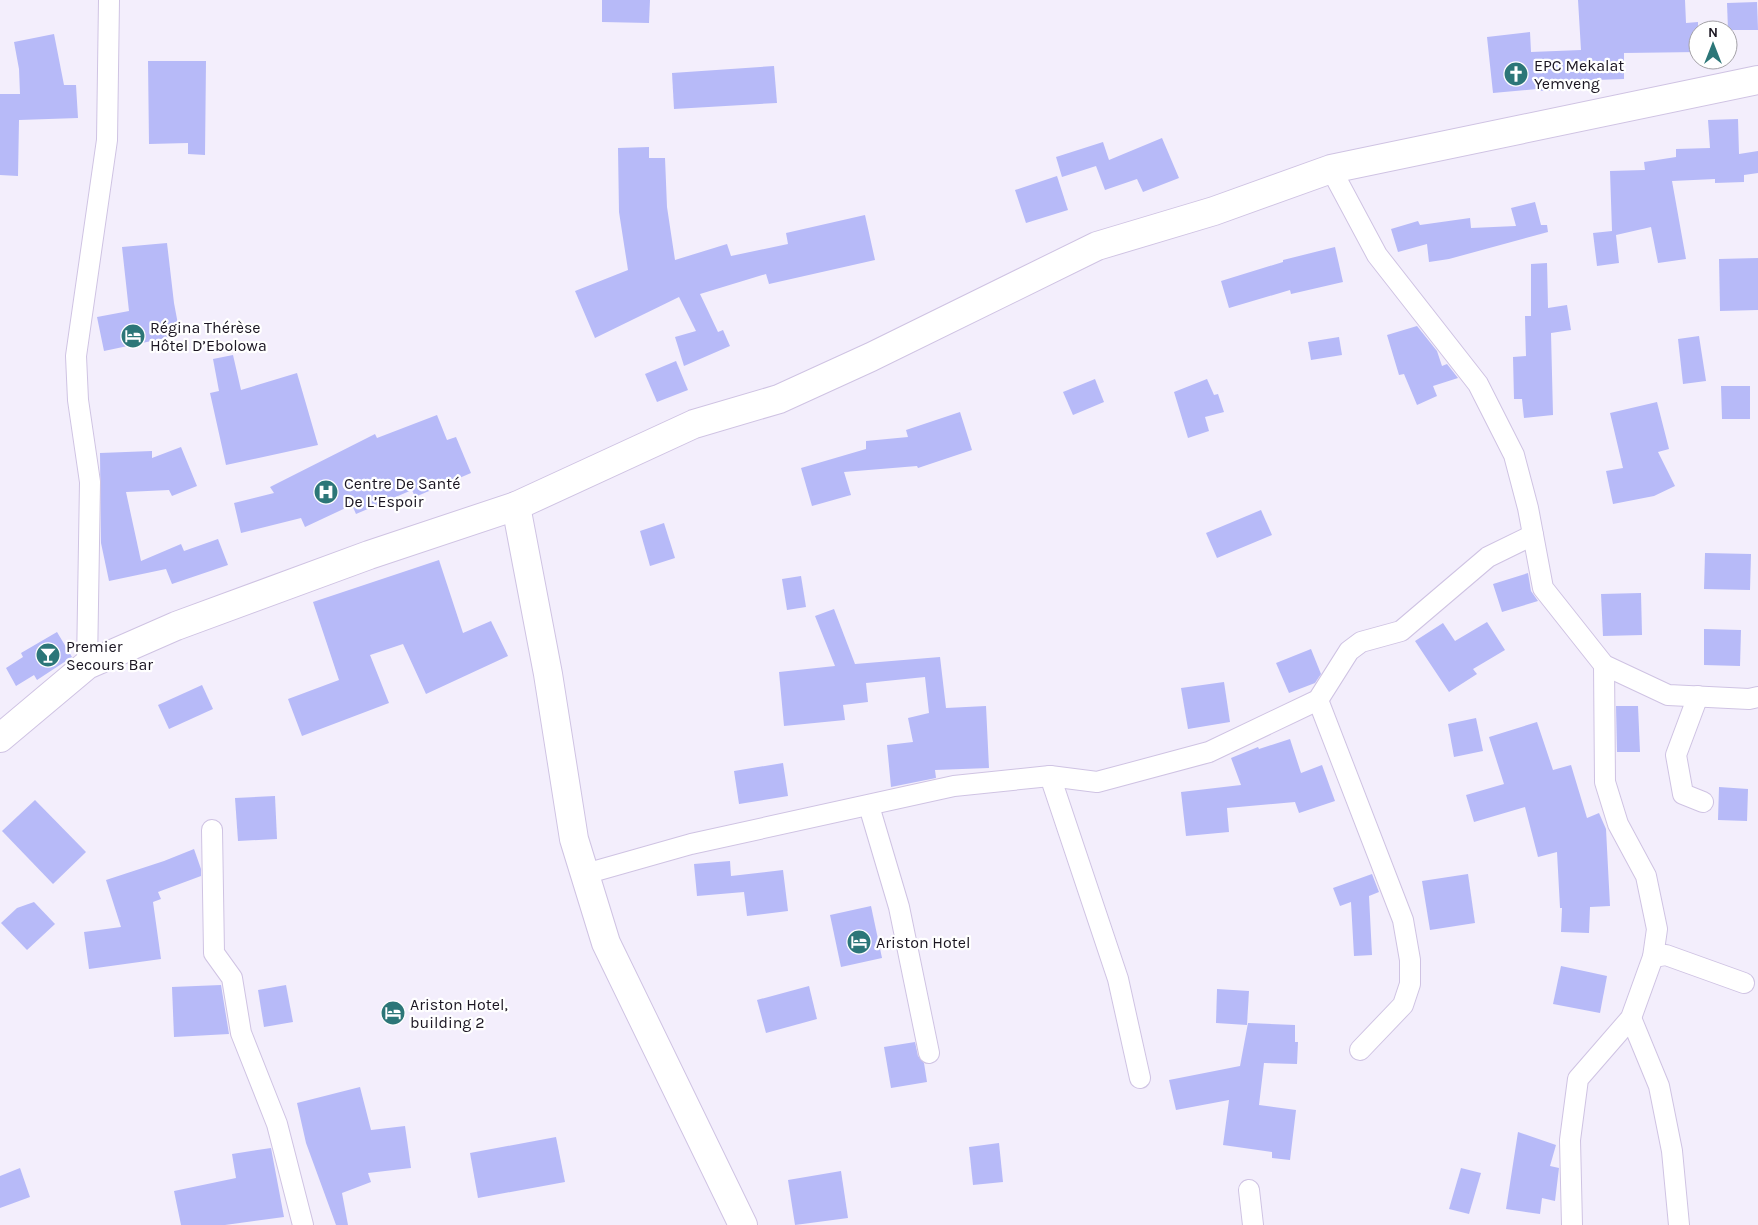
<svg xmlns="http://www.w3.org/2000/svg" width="1758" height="1225" font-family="Karla,sans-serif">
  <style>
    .building { fill: #b7baf8 }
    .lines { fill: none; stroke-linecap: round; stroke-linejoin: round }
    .street-casing { stroke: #cfc3e3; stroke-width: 22 }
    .secondary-casing { stroke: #cfc3e3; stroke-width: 30 }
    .street { stroke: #fff; stroke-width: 20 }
    .secondary { stroke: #fff; stroke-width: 28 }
    .labels { text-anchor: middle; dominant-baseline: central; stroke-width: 4.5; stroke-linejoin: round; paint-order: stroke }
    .poi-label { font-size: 16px; fill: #1b1622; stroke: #fff; text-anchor: start }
  </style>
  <rect width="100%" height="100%" fill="#f3eefc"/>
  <!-- building -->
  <g class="building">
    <polygon points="602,0 650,0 649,23 602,22"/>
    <polygon points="1578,0 1685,0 1686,23 1698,22 1698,52 1624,53 1624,79 1567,81 1568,90 1537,91 1537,89 1493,93 1487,37 1530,32 1531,52 1581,50"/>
    <polygon points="1757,2 1758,30 1728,30 1727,3"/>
    <polygon points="54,34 64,85 76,85 78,118 19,120 18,176 0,175 0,94 20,94 19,69 14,42"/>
    <polygon points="148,61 206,61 205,155 188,154 188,143 149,144"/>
    <polygon points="774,66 777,103 674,109 672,73"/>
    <polygon points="1738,119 1739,154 1758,151 1758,173 1744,175 1744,182 1715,183 1715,179 1672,181 1686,259 1658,263 1651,227 1616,235 1619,263 1597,266 1593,233 1612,231 1610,171 1645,170 1644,162 1676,157 1676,149 1710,148 1708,120"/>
    <polygon points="1162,138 1179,178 1143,192 1137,179 1105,190 1096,166 1062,177 1056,157 1103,142 1109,160"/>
    <polygon points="649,147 649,158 665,158 667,207 675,260 727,244 731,256 788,244 786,233 865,215 875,260 769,284 766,274 700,294 718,332 723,330 730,346 684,366 675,337 696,331 679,297 595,338 575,291 628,270 619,212 618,148"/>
    <polygon points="1057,176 1068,210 1026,223 1015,190"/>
    <polygon points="1535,202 1541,225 1547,225 1548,232 1449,259 1429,262 1427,244 1398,252 1391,229 1418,221 1420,225 1470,218 1471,228 1516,226 1511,208"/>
    <polygon points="167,243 174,303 180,335 104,351 97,317 129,311 122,247"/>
    <polygon points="1335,247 1343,282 1291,294 1290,290 1229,308 1221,281 1283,262 1283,260"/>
    <polygon points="1758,258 1758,310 1720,311 1719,259"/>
    <polygon points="1547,263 1548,308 1567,305 1571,330 1551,333 1553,415 1524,418 1522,399 1514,399 1513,357 1526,356 1525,316 1531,316 1531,264"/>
    <polygon points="1417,326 1437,351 1442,366 1447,364 1458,378 1433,386 1437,396 1417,405 1404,374 1399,375 1387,335"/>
    <polygon points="1699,336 1706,381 1683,384 1678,339"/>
    <polygon points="1339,337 1342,355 1311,360 1308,342"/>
    <polygon points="233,355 241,390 297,373 318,445 226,465 210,393 219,391 213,359"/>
    <polygon points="676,361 688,390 657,402 645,374"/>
    <polygon points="1095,379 1104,402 1073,415 1063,392"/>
    <polygon points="1207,379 1214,395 1218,394 1224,412 1205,417 1209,431 1188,438 1174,392"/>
    <polygon points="1721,386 1750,386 1750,419 1722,419"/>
    <polygon points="1657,402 1669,449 1658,452 1675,486 1654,496 1613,504 1606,471 1623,468 1610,413"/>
    <polygon points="960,412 972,450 918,468 917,466 844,472 851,495 812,506 801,468 866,449 866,441 908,437 906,430"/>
    <polygon points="437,415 447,440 456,437 471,473 415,497 412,490 356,514 352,505 305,527 301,518 241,533 234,503 274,493 270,487 375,434 377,438"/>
    <polygon points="181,447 197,486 172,496 169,490 126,492 141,561 181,544 184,551 218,539 228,565 172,584 166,569 109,581 101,543 100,453 152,451 152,458"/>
    <polygon points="1261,510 1272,535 1217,558 1206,533"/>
    <polygon points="664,523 675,558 650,566 640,531"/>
    <polygon points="1705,553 1751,554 1750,590 1704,589"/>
    <polygon points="439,560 463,633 491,621 508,656 426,694 403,644 370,655 389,703 302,736 288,699 339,680 313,602"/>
    <polygon points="1528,573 1531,591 1538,601 1502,612 1493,584"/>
    <polygon points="801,576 806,607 787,610 782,579"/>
    <polygon points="1641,593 1642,635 1603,636 1601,594"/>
    <polygon points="834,609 855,664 940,657 946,708 986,706 989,768 935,770 936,778 891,787 887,745 913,742 908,718 929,713 925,677 866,683 868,702 843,705 845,720 784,726 779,672 835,666 815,616"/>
    <polygon points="1487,622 1505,650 1473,669 1477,674 1449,692 1415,641 1443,623 1455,641"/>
    <polygon points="1704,629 1741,630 1740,666 1704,665"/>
    <polygon points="57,632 72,657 37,680 34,675 16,686 6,668 23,657 21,653"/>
    <polygon points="1311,649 1321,674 1315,683 1289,693 1276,663"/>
    <polygon points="1224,682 1230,722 1188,729 1181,688"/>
    <polygon points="202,685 213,709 169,729 158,705"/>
    <polygon points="1616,706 1638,706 1640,752 1617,752"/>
    <polygon points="1476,718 1483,751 1454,757 1448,724"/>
    <polygon points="1537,722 1553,770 1571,765 1587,818 1599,813 1606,829 1610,906 1590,907 1589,933 1561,932 1562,908 1560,908 1557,852 1538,857 1525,807 1474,822 1466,795 1504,784 1489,737"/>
    <polygon points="1290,739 1301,773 1322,765 1335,801 1299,813 1295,802 1227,808 1229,832 1186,836 1181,792 1241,785 1231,758 1258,747 1259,749"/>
    <polygon points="783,763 788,796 739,804 734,771"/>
    <polygon points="1719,787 1748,789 1747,821 1718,820"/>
    <polygon points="275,796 277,839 238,841 235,798"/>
    <polygon points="35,800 86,852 53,884 2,831"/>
    <polygon points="194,849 201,869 201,876 158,892 161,899 153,902 161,959 89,969 84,932 121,927 106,880 164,861"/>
    <polygon points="730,861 731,876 783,870 788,911 747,916 744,892 697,896 694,864"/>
    <polygon points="1372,874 1379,892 1369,896 1372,955 1354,956 1351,902 1340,906 1333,888"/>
    <polygon points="1468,874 1475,923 1430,930 1422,881"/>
    <polygon points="34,902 55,924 27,950 1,923 17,908"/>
    <polygon points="871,906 882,958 841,967 830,915"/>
    <polygon points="1561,966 1607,976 1600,1013 1553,1004"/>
    <polygon points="221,985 229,1034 174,1037 172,987"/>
    <polygon points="286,985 293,1022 264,1027 258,990"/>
    <polygon points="809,986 817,1019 766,1033 757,1000"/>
    <polygon points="1217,989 1249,991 1247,1025 1216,1023"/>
    <polygon points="1248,1023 1295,1025 1295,1042 1298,1042 1297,1064 1264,1063 1259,1105 1296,1110 1290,1160 1272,1158 1272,1152 1223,1145 1229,1100 1176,1110 1169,1080 1240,1066"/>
    <polygon points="915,1042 918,1056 924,1063 927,1082 891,1088 884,1047"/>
    <polygon points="360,1087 371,1130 405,1126 411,1168 368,1173 371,1182 342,1193 348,1225 336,1225 306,1143 297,1103"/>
    <polygon points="1518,1132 1556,1145 1550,1166 1559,1168 1555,1201 1542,1198 1540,1214 1506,1209"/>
    <polygon points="556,1137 565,1182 478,1198 470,1153"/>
    <polygon points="999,1143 1003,1182 973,1185 969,1147"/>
    <polygon points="271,1148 284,1217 225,1225 181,1225 174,1191 236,1178 232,1154"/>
    <polygon points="20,1168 30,1197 0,1208 0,1176"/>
    <polygon points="1461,1168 1481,1173 1469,1214 1449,1209"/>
    <polygon points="841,1171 848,1218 795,1225 788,1180"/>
  </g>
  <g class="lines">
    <defs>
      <g id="street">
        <polyline points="1331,169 1377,255 1478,384 1514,455 1528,508 1543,588 1604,665 1668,695 1749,699 1758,697"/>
        <polyline points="87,665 90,482 78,400 76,356 107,140 109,0"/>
        <polyline points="1698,696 1676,755 1683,794 1703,802"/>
        <polyline points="1318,700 1403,920 1410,960 1410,984 1403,1005 1360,1050"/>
        <polyline points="1050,776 1118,979 1140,1078"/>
        <polyline points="869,806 899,907 929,1053"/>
        <polyline points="212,830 214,953 232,978 241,1033 277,1124 303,1225"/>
        <polyline points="585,874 691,844 954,786 1050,776 1097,782 1209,752 1318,700 1349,651 1361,642 1401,631 1488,557 1533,535"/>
        <polyline points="1653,957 1666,955 1744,983"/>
        <polyline points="1631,1018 1659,1086 1672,1151 1679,1225"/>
        <polyline points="1249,1190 1253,1225"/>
        <polyline points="1572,1225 1570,1140 1578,1079 1631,1018 1653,957 1657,929 1646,876 1618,824 1605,782 1604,665"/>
      </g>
      <g id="secondary">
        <polyline points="516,506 548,674 574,839 606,943 743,1225"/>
        <polyline points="0,738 87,665 176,626 369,555 516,506 694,424 779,399 871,357 1097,246 1214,211 1331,169 1758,80"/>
      </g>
    </defs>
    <!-- street casing -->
    <use href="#street" class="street-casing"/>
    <!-- secondary casing -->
    <use href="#secondary" class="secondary-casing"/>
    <!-- street -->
    <use href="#street" class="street"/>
    <!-- secondary -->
    <use href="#secondary" class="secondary"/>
  </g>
  <!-- icons -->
  <defs>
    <symbol id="church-disc" viewBox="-11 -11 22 22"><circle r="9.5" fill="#2c7678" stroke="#fff"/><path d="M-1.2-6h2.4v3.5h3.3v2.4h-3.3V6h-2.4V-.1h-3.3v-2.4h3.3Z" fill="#fff"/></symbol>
    <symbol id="hotel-disc" viewBox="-11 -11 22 22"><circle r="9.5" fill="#2c7678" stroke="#fff"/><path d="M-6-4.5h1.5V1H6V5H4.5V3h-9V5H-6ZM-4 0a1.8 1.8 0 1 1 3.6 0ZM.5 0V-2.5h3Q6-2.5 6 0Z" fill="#fff"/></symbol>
    <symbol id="hospital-disc" viewBox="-11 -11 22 22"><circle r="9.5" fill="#2c7678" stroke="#fff"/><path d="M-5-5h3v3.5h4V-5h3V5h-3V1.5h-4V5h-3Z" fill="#fff"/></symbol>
    <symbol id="bar-disc" viewBox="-11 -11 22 22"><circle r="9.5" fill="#2c7678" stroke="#fff"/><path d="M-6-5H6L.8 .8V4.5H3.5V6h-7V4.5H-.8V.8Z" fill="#fff"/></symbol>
  </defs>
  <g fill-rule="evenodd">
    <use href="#church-disc" x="1502" y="60" width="28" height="28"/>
    <use href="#hotel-disc" x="119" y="322" width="28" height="28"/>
    <use href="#hospital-disc" x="312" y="478" width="28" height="28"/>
    <use href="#bar-disc" x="34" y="641" width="28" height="28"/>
    <use href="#hotel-disc" x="845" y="928" width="28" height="28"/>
    <use href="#hotel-disc" x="379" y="999" width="28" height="28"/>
  </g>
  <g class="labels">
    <!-- poi labels -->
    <g class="poi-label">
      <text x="1534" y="65">EPC Mekalat<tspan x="1534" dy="18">Yemveng</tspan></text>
      <text x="150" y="327">Régina Thérèse<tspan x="150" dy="18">Hôtel D’Ebolowa</tspan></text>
      <text x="344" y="483">Centre De Santé<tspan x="344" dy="18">De L’Espoir</tspan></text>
      <text x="66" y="646">Premier<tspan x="66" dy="18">Secours Bar</tspan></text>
      <text x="876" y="942">Ariston Hotel</text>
      <text x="410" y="1004">Ariston Hotel,<tspan x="410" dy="18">building 2</tspan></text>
    </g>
  </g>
  <!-- north arrow -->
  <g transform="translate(1713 45)"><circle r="24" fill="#ffffff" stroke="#a4a2a7"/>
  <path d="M0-4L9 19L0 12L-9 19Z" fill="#2c7678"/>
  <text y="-8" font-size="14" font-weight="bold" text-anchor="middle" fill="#1b1622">N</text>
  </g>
</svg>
